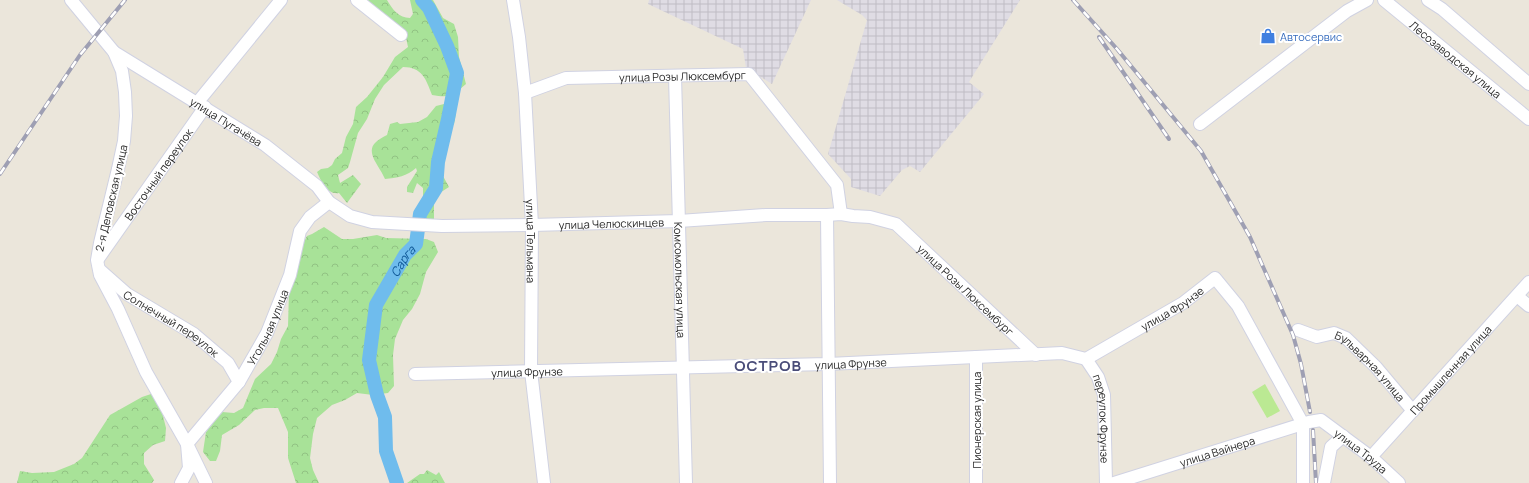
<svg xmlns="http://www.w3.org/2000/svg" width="1529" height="483" font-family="Manrope,sans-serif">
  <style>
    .industrial { fill: url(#industrial-grid) }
    .forest { fill: url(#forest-crowns) }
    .pitch { fill: #bbe993 }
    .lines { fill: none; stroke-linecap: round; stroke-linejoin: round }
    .river { stroke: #6fbced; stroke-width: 14 }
    .minor-casing { stroke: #d0d2e2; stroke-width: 14 }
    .minor { stroke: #fff; stroke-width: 12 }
    .rail-casing { stroke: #9e9fb3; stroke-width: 4 }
    .rail { stroke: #fff; stroke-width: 2.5; stroke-dasharray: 8; stroke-linecap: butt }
    .labels { text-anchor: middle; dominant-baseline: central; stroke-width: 4; stroke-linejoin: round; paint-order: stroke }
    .shop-label { font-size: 11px; fill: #366cbe; stroke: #fff; text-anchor: start }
    .street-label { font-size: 11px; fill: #292929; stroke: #fff }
    .water-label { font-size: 12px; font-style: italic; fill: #0f5897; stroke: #fff }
    .district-label { font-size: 15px; font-weight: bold; letter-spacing: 1px; fill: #4a4d79; stroke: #fff }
  </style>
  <defs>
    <pattern id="industrial-grid" width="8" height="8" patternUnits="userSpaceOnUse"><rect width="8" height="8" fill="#dfdce4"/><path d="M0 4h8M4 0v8" fill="none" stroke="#bfbdc4"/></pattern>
    <pattern id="forest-crowns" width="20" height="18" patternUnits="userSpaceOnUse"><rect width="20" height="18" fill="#a8e298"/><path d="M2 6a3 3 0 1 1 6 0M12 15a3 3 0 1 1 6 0" fill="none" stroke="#91c283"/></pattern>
  </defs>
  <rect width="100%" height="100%" fill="#ebe6db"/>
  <!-- industrial -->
  <g class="industrial">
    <polygon points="649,0 811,0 772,84 746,68 743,49 648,4"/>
    <polygon points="837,0 1020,0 969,82 984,94 920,172 910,166 902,170 880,196 851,187 851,179 828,154 867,20 862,15"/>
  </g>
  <!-- forest -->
  <g class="forest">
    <path d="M366,0H387C392,9 399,18 410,18L413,14L410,0H433L443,18L454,24L458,37L459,57L466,84C452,96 450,98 432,95C426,79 422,67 403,67L384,85L375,99L367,119L358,133L350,162L348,168L338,175L340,183L353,175L361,184L347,203L339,193C327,195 321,181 317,172L321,169L328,168L332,165L335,159L342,153L346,137L353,124L356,107L367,97L383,77L395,57L408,47L405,33Z"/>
    <path d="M452,102L456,113L454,124C439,136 449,143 443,156L436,159L435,166L443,176L449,187L438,194L434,202V219L431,221C425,220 421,220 420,214L423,207V188L417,183L413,193L407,192V187L417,171L416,168C407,176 397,178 385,179C381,168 364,152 376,142C379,139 383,137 387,135L390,124L397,122L400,124L418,122L427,117L436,106Z"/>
    <polygon points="324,227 342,239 353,239 377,235 386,238 426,239 434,242 438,252 426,272 420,294 412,309 403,320 395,339 393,355 394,386 388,393 373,395 357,393 345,400 332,405 317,418 313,434 310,458 313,470 319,483 296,483 288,458 288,432 278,408 264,408 255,410 239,425 222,435 220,451 216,461 210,461 203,452 206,432 222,412 234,413 243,408 255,379 271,364 277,352 281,339 288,326 289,291 300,249 307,236 312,234"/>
    <polygon points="157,392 166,428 165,441 153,445 144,453 144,464 154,480 152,483 17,483 20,471 32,473 54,472 74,464 82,458 110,415 142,397"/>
    <polygon points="427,470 436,475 439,472 445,483 407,483 420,474 424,474"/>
  </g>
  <!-- pitch -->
  <polygon class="pitch" points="1265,384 1280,411 1267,418 1252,392"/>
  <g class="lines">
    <!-- river -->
    <path class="river" id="s1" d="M397,483L386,451L385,417L377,395L369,360L376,305L405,255L416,244L420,214L436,188L438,162L448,119L457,73L447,46L429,8L422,0"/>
    <defs>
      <g id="minor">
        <polyline points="71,0 114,52 122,71 125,92 126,116 124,141 118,169 100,243 97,260 100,275 118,309 146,372 187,444 206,483"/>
        <polyline points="357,0 401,35"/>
        <path id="s2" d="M513,0L519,37L525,93L532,225L531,371L544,483"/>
        <path id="s3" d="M1384,0L1529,119"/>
        <polyline points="1428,0 1442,9 1529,84"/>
        <path id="s4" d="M114,52L265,145L317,186L329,202L350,216L372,222L442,226L532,225L679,221L766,215H827L841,214L853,216L870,217L896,224L1036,355"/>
        <path id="s5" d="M675,76L686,483"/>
        <path id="s6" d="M525,93L566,78L749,74L837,185L841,214"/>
        <polyline points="197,103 281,0"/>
        <polyline points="1200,124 1347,11 1367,0"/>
        <polyline points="827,215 830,483"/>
        <path id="s7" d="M98,259L205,107"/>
        <path id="s8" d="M101,271L127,294L194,334L228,363L239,382"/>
        <polyline points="1517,296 1529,306"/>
        <path id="s9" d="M1298,330L1317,337L1334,333L1346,338L1376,367L1413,411"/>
        <polyline points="976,357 976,483"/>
        <path id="s10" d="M1086,359L1098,377L1104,395L1106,483"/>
        <path id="s11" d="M415,374L828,364L1062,353L1086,359L1183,303L1215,278L1238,306L1303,424V483"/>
        <path id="s12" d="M1371,457L1529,282"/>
        <path id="s13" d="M181,483L189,468L187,444L239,382L267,333L290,275L300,231L310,217L329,202"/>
        <path id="s14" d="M1114,483L1309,422L1321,420L1371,457L1399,483"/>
        <polyline points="1324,483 1331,447 1343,436"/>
      </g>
    </defs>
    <!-- minor casing -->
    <use href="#minor" class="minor-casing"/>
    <!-- minor -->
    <use href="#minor" class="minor"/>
    <defs>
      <g id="rail">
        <polyline points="1073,0 1117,49 1201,151 1250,237 1293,335 1301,364 1310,412"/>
        <polyline points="1099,37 1169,139"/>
        <polyline points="0,174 80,55 125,0"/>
        <polyline points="1313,430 1316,483"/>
      </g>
    </defs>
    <!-- rail casing -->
    <use href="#rail" class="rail-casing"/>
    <!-- rail -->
    <use href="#rail" class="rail"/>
  </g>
  <!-- icons -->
  <defs>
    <symbol id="shop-bare" viewBox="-9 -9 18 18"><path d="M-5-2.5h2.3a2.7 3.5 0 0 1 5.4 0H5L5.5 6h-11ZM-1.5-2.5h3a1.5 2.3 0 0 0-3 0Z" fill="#3f7fe0" stroke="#fff" stroke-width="2.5" paint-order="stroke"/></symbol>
  </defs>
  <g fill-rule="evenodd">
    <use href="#shop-bare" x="1257" y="25" width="22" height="22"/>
  </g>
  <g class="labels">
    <!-- shop labels -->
    <g class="shop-label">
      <text x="1280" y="36">Автосервис</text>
    </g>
    <!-- street labels -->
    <g class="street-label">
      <text stroke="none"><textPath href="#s3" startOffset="93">Лесозаводская улица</textPath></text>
      <text stroke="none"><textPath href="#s6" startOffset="160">улица Розы Люксембург</textPath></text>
      <text stroke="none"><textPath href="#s4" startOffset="132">улица Пугачёва</textPath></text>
      <text stroke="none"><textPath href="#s7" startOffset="104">Восточный переулок</textPath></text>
      <text transform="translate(111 198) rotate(-77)">2-я Деповская улица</text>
      <text stroke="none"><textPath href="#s4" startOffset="551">улица Челюскинцев</textPath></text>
      <text stroke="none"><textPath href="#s2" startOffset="242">улица Тельмана</textPath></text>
      <text stroke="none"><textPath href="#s5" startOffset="204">Комсомольская улица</textPath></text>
      <text stroke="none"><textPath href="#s4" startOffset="933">улица Розы Люксембург</textPath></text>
      <text stroke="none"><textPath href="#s11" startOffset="772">улица Фрунзе</textPath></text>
      <text stroke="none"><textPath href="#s8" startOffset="88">Солнечный переулок</textPath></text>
      <text stroke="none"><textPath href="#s13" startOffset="184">Угольная улица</textPath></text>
      <text stroke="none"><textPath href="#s11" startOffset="436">улица Фрунзе</textPath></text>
      <text stroke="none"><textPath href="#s9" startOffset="87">Бульварная улица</textPath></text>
      <text stroke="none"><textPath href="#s12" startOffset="118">Промышленная улица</textPath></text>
      <text stroke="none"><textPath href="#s11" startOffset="112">улица Фрунзе</textPath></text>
      <text transform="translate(976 420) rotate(-90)">Пионерская улица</text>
      <text stroke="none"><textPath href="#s10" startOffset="64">переулок Фрунзе</textPath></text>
      <text stroke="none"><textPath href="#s14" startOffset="108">улица Вайнера</textPath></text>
      <text stroke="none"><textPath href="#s14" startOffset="267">улица Труда</textPath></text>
    </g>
    <!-- water labels -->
    <g class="water-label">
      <text stroke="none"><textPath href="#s1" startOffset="234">Сарга</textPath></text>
    </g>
    <!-- district labels -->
    <g class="district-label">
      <text x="768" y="365">ОСТРОВ</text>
    </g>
  </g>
</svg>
